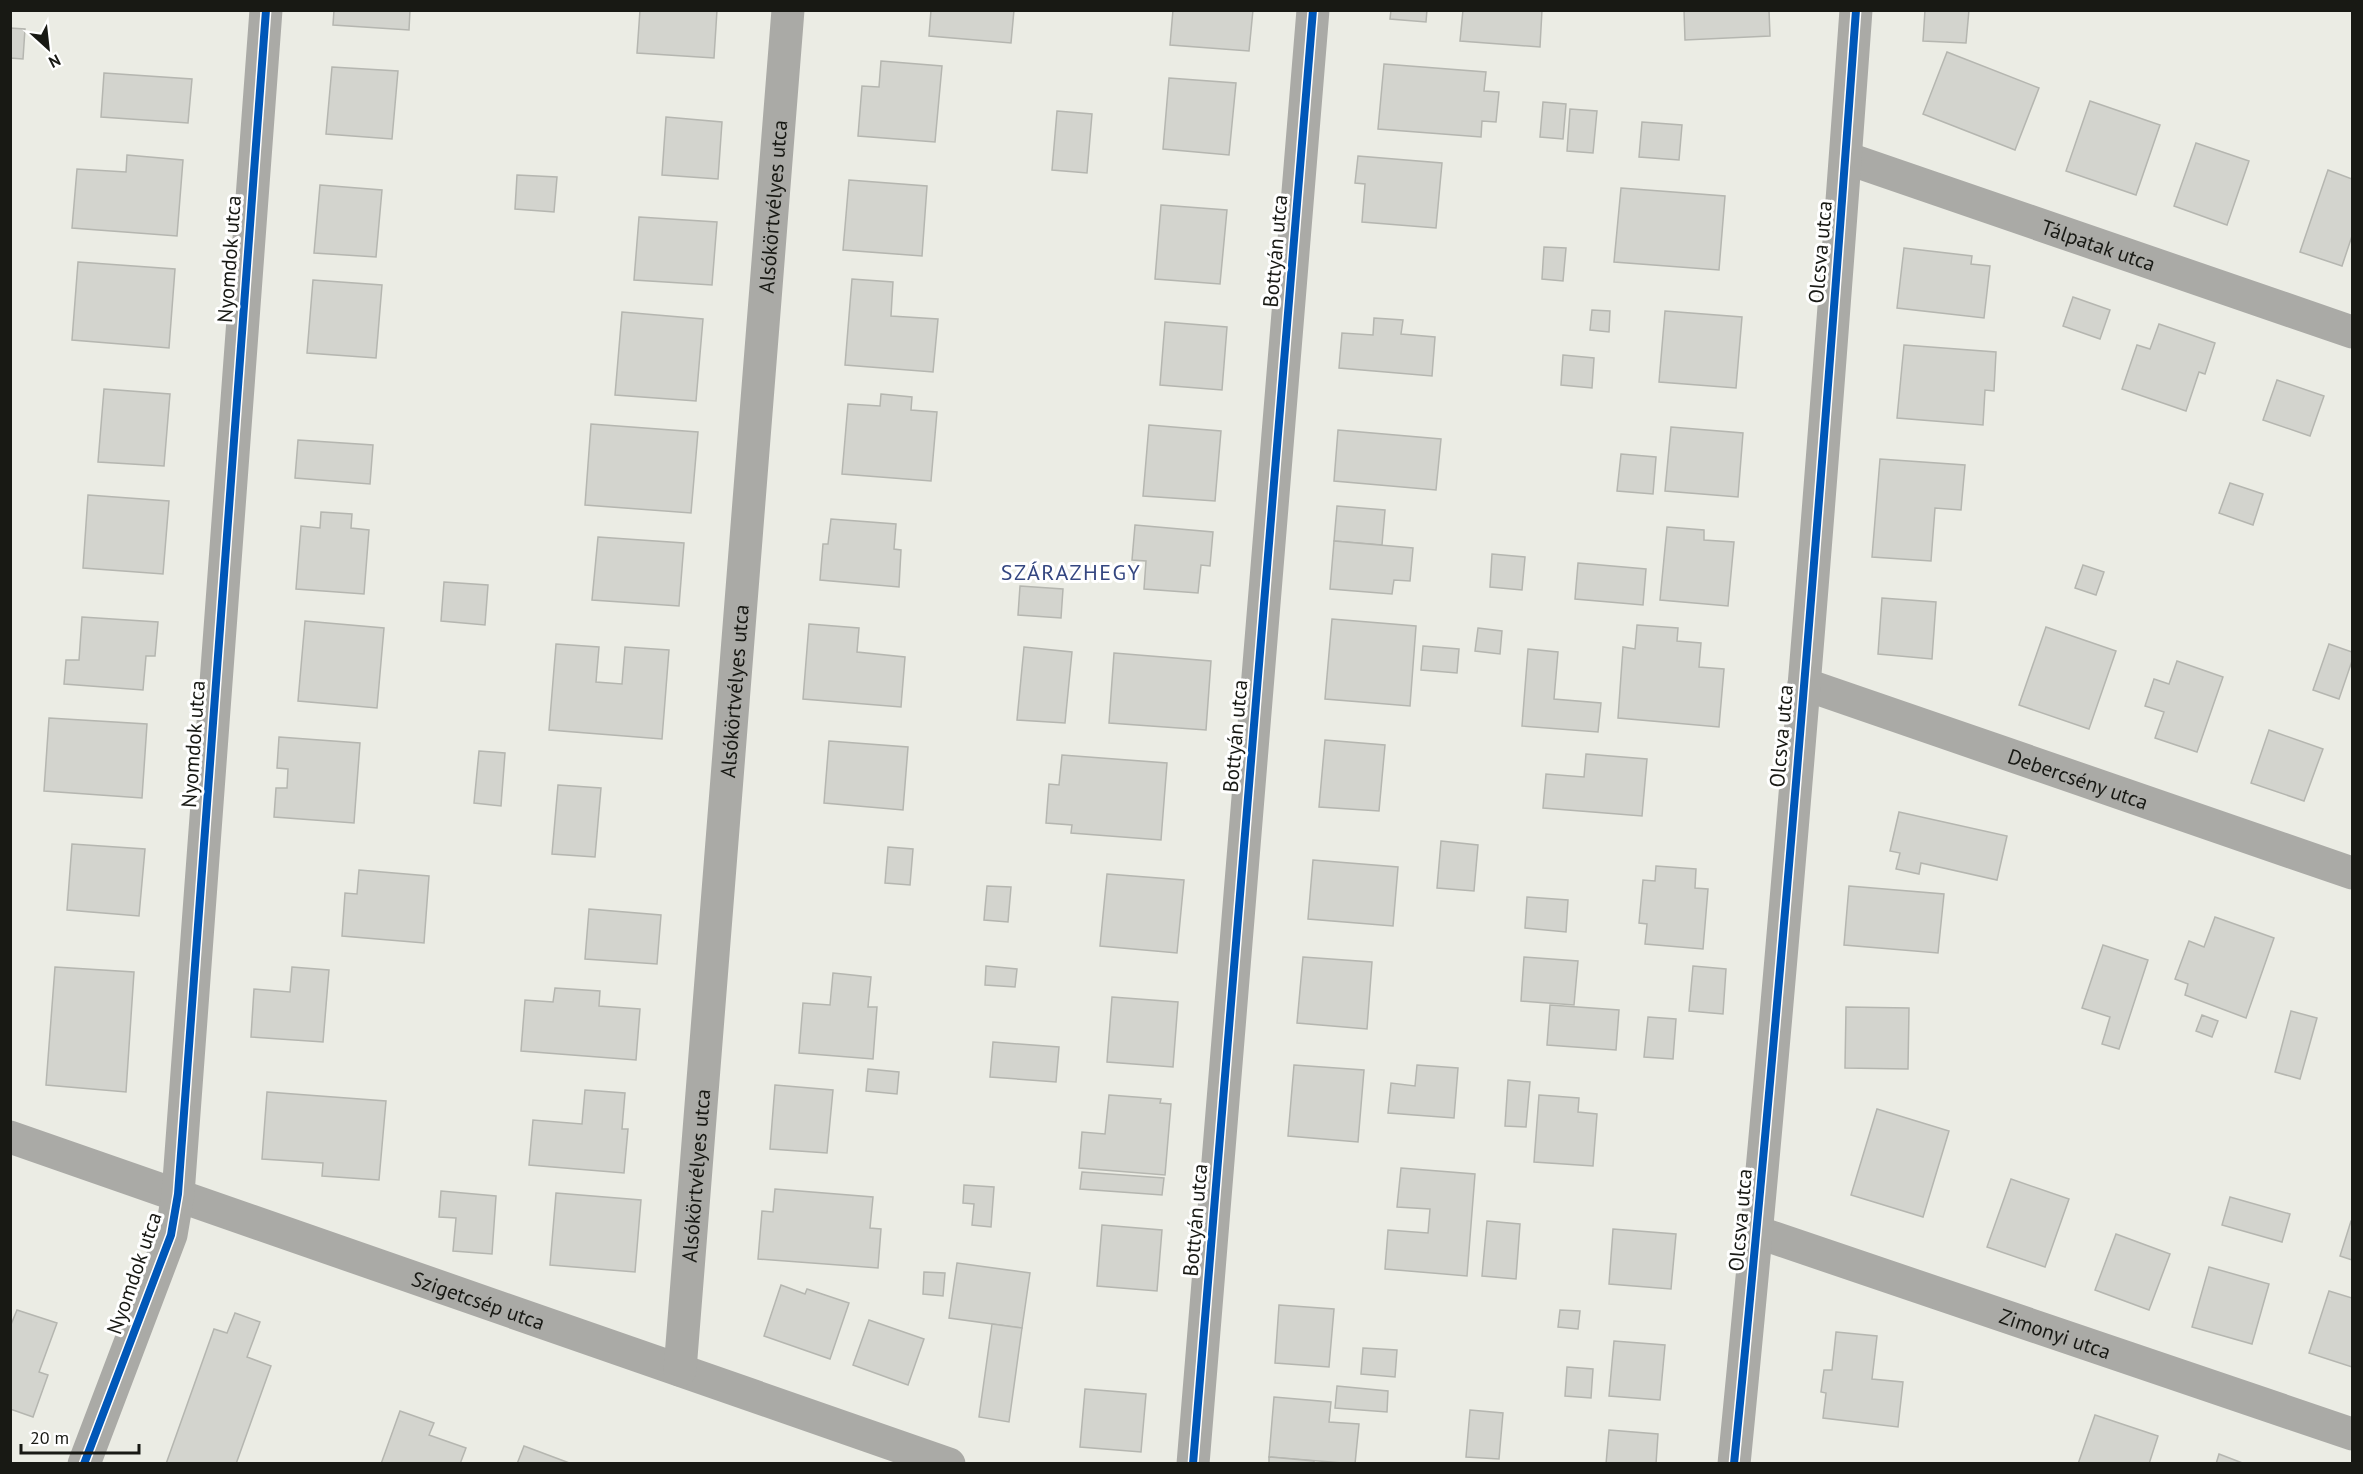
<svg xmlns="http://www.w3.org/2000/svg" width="2363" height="1474" font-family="'PT Sans',sans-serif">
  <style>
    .building { fill: #d3d4ce; stroke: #b5b6b0; stroke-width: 1.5 }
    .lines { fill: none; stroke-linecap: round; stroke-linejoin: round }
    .street { stroke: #aaaaa6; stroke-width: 33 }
    .cycleway-casing { stroke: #fff; stroke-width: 11 }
    .cycleway { stroke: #0057b8; stroke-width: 8 }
    .labels { text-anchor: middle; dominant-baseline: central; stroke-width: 6; stroke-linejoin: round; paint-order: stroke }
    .street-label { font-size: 21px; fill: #181914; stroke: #fff }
    .neighbourhood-label { font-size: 22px; letter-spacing: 1.5px; fill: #344680; stroke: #fff }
  </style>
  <rect width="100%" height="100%" fill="#ebece4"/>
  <!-- building -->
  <g class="building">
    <polygon points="334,10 410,10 409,30 333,25"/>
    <polygon points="640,10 717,10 714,58 637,53"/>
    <polygon points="931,10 1014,10 1011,43 929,36"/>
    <polygon points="1173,10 1253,10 1249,51 1170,45"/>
    <polygon points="1391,10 1427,10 1426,22 1390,19"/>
    <polygon points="1463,10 1542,10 1540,47 1460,41"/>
    <polygon points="1684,10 1769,10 1770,36 1685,40"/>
    <polygon points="1925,10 1969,10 1966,43 1923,41"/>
    <polygon points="10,28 25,29 23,59 10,58"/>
    <polygon points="1947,52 2039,88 2015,150 1923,114"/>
    <polygon points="881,61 942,66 935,142 858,136 862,86 879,87"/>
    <polygon points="1384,64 1486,72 1484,91 1499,92 1496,122 1482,121 1481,137 1378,129"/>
    <polygon points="332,67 398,71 392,139 326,134"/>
    <polygon points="104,73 192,79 188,123 101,117"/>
    <polygon points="1169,78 1236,83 1229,155 1163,149"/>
    <polygon points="2090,101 2160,125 2136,195 2066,171"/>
    <polygon points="1543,102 1566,104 1563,139 1540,137"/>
    <polygon points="1570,109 1597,111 1593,153 1567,151"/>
    <polygon points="1057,111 1092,114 1087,173 1052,170"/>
    <polygon points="666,117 722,122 718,179 662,175"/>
    <polygon points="1642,122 1682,125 1679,160 1639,157"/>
    <polygon points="2196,143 2249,161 2227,225 2174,206"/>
    <polygon points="127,155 183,160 177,236 72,228 77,169 126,172"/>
    <polygon points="1358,156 1442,163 1436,228 1362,222 1365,184 1355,183"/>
    <polygon points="2328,170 2352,179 2352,236 2342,266 2300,252"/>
    <polygon points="517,175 557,177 554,212 515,209"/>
    <polygon points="849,180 927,186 922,256 843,250"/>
    <polygon points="320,185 382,190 376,257 314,253"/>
    <polygon points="1621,188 1725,196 1719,270 1614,262"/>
    <polygon points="1161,205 1227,210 1220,284 1155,279"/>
    <polygon points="639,217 717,222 712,285 634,280"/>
    <polygon points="1544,247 1566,248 1563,281 1542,279"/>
    <polygon points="1904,248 1972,256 1971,264 1990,266 1984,318 1897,308"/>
    <polygon points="78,262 175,269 169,348 72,340"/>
    <polygon points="852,279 893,282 891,316 938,319 933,372 845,365"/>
    <polygon points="313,280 382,285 376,358 307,353"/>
    <polygon points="2073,297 2110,310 2100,339 2063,326"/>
    <polygon points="1592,310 1610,311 1609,332 1590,330"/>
    <polygon points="1665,311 1742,317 1736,388 1659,382"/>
    <polygon points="622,312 703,319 696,401 615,395"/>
    <polygon points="1374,318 1403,320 1401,334 1435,337 1432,376 1339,368 1342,333 1373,335"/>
    <polygon points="1165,322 1227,327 1222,390 1160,385"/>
    <polygon points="2159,324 2215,343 2205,374 2199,372 2186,411 2122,389 2137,345 2150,349"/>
    <polygon points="1904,345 1996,352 1994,391 1985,390 1983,425 1897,418"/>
    <polygon points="1563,355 1594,358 1592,388 1561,385"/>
    <polygon points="2277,380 2324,396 2310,436 2263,420"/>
    <polygon points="104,389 170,394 164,466 98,462"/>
    <polygon points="881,394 912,397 911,410 937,412 931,481 842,474 848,404 880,406"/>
    <polygon points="591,424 698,432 691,513 585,505"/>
    <polygon points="1149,425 1221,431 1215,501 1143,496"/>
    <polygon points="1671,427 1743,433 1738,497 1665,491"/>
    <polygon points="1338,430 1441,439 1436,490 1334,481"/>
    <polygon points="298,440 373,445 370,484 295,478"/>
    <polygon points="1621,454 1656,457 1653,494 1617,491"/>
    <polygon points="1880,459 1965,465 1961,510 1935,508 1931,561 1872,557"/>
    <polygon points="2230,483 2263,494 2253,525 2219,513"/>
    <polygon points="88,495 169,501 163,574 83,568"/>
    <polygon points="1337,506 1385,510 1382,545 1334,541"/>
    <polygon points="321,512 352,514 351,528 369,530 364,594 296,589 301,526 320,528"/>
    <polygon points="831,519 896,524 894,549 901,550 899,587 820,580 823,544 828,544"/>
    <polygon points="1135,525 1213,532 1210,566 1201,565 1198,593 1144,589 1146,561 1132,560"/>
    <polygon points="1667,527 1704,530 1704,540 1734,542 1728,606 1660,600"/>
    <polygon points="598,537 684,543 679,606 592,600"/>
    <polygon points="1334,541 1413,548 1410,581 1394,580 1392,594 1330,589"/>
    <polygon points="1492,554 1525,557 1522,590 1490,587"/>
    <polygon points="1578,563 1646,569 1643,605 1575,599"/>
    <polygon points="2083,565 2104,572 2096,595 2075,588"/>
    <polygon points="444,582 488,585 485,625 441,621"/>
    <polygon points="1020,586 1063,589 1061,618 1018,615"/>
    <polygon points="1882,598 1936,602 1932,659 1878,654"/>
    <polygon points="82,617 158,622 155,656 146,656 143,690 64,684 66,660 79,660"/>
    <polygon points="1332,619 1416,626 1410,706 1325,699"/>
    <polygon points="305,621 384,628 377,708 298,701"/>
    <polygon points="809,624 859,628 857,652 905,657 901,707 803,699"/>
    <polygon points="1637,625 1678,628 1677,641 1701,643 1699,667 1724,669 1719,727 1618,718 1623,647 1635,649"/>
    <polygon points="2046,627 2116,651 2089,729 2019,705"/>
    <polygon points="1478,628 1502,631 1500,654 1475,651"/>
    <polygon points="556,644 599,647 596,682 622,684 625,647 669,650 662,739 549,730"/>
    <polygon points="2329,644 2352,652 2352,661 2339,699 2313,690"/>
    <polygon points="1423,646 1459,649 1457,673 1421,670"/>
    <polygon points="1024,647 1072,652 1065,723 1017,720"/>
    <polygon points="1528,649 1558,652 1554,699 1601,703 1598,732 1522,726"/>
    <polygon points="1114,653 1211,661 1206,730 1109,723"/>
    <polygon points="2177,661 2223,677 2197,752 2155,738 2164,712 2145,706 2154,679 2169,684"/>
    <polygon points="49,718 147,724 142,798 44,791"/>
    <polygon points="2269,730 2323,749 2304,801 2251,783"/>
    <polygon points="279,737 360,743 354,823 274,817 276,788 287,788 288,769 277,768"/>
    <polygon points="1325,740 1385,745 1379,811 1319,807"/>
    <polygon points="829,741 908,747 903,810 824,803"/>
    <polygon points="479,751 505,753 501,806 474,803"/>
    <polygon points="1586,754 1647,759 1642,816 1543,808 1546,774 1584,777"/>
    <polygon points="1062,755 1167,763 1161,840 1071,833 1072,825 1046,823 1049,784 1059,785"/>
    <polygon points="558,785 601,788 595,857 552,854"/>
    <polygon points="1899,812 2007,836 1997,880 1921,863 1919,874 1896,869 1900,853 1890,851"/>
    <polygon points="1441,841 1478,845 1474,891 1437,888"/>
    <polygon points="72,844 145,849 139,916 67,910"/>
    <polygon points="888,847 913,849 910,885 885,883"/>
    <polygon points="1313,860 1398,867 1393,926 1308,919"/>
    <polygon points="1656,866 1696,869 1695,888 1708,889 1703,949 1645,944 1647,924 1639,923 1643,880 1655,881"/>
    <polygon points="359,870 429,876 424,943 342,936 345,893 357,894"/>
    <polygon points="1107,874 1184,880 1177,953 1100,946"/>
    <polygon points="987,886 1011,887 1008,922 984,920"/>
    <polygon points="1849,886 1944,894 1938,953 1844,945"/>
    <polygon points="1527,897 1568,900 1566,932 1525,928"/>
    <polygon points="589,909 661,915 657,964 585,959"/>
    <polygon points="2215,917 2274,938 2246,1018 2185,995 2188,984 2175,979 2189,941 2204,947"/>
    <polygon points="2103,945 2148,960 2119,1049 2102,1044 2110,1017 2082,1008"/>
    <polygon points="1303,957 1372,962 1367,1029 1297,1023"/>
    <polygon points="1524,957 1578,961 1574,1005 1521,1001"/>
    <polygon points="986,966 1017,969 1015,987 985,985"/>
    <polygon points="1693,966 1726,969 1723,1014 1689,1011"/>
    <polygon points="55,967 134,972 126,1092 46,1085"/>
    <polygon points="292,967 329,970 323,1042 251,1037 254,989 290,992"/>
    <polygon points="833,973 871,977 868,1007 877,1007 873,1059 799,1053 803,1003 830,1005"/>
    <polygon points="555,988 600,991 599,1006 640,1009 636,1060 521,1051 525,1000 553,1002"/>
    <polygon points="1112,997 1178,1002 1173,1067 1107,1062"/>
    <polygon points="1550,1005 1619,1010 1616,1050 1547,1045"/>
    <polygon points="1846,1007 1909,1008 1908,1069 1845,1068"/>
    <polygon points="2291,1011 2317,1018 2300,1079 2275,1072"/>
    <polygon points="2202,1015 2218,1021 2212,1037 2196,1031"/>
    <polygon points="1648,1017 1676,1019 1673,1059 1644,1057"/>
    <polygon points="993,1042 1059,1047 1056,1082 990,1077"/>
    <polygon points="1294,1065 1364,1070 1358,1142 1288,1136"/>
    <polygon points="1417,1065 1458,1068 1454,1118 1388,1113 1391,1083 1415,1086"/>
    <polygon points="868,1069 899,1072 897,1094 866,1091"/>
    <polygon points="1508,1080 1530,1082 1526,1127 1505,1126"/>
    <polygon points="775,1085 833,1090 827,1153 770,1149"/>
    <polygon points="585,1090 625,1093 622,1129 628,1129 624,1173 529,1165 533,1120 582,1124"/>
    <polygon points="267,1092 386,1101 379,1180 322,1176 323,1163 262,1159"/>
    <polygon points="1109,1095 1161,1099 1160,1103 1171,1104 1165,1175 1079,1168 1082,1132 1105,1134"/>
    <polygon points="1539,1095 1579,1098 1578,1112 1597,1114 1593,1166 1534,1162"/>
    <polygon points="1877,1109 1949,1131 1923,1217 1851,1195"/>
    <polygon points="1401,1168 1475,1174 1467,1276 1385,1269 1388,1230 1428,1233 1430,1209 1397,1207"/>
    <polygon points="1082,1172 1164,1178 1162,1195 1080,1189"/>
    <polygon points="2011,1179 2069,1199 2045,1267 1987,1247"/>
    <polygon points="964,1185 994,1187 991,1227 972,1225 974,1204 963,1203"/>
    <polygon points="775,1189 873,1197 870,1228 881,1229 878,1268 758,1259 762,1211 773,1212"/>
    <polygon points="441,1191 496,1196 492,1254 453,1251 456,1218 439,1217"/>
    <polygon points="556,1193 641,1200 635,1272 550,1265"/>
    <polygon points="2230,1197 2290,1214 2282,1242 2222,1225"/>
    <polygon points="1487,1221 1520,1224 1516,1279 1482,1276"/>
    <polygon points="2351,1221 2352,1221 2352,1260 2340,1256"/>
    <polygon points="1102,1225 1162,1230 1157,1291 1097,1286"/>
    <polygon points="1613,1229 1676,1234 1671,1289 1609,1284"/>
    <polygon points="2116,1234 2170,1254 2149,1310 2095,1290"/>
    <polygon points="957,1263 1030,1273 1022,1328 949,1318"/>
    <polygon points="2209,1267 2269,1284 2252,1344 2192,1327"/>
    <polygon points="924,1272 945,1273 943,1296 923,1294"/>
    <polygon points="781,1285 805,1294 807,1289 849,1303 830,1359 764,1336"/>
    <polygon points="2329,1291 2352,1298 2352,1367 2309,1353"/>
    <polygon points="1279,1305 1334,1309 1329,1367 1275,1363"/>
    <polygon points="17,1310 57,1323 39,1372 48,1375 33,1417 10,1409 10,1327"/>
    <polygon points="1560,1310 1580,1311 1578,1329 1558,1327"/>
    <polygon points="235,1313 260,1322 247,1357 271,1366 236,1464 166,1464 214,1329 227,1333"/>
    <polygon points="869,1320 924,1339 908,1385 853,1365"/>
    <polygon points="992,1324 1022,1328 1009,1422 979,1417"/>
    <polygon points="1836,1332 1877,1336 1872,1379 1903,1382 1898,1427 1823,1418 1826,1393 1821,1392 1824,1370 1832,1370"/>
    <polygon points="1614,1341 1665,1345 1660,1400 1609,1396"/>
    <polygon points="1363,1348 1397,1350 1395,1377 1361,1374"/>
    <polygon points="1567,1367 1593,1369 1591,1398 1565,1396"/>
    <polygon points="1337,1386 1388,1391 1387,1412 1335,1408"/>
    <polygon points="1085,1389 1146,1394 1141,1452 1080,1447"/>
    <polygon points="1274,1397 1331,1402 1329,1422 1359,1424 1355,1464 1269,1457"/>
    <polygon points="1470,1410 1503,1413 1499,1459 1466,1457"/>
    <polygon points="400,1411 434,1423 429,1435 466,1448 460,1464 381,1464"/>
    <polygon points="2095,1415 2158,1436 2149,1464 2078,1464"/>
    <polygon points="1609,1430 1658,1434 1656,1464 1606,1464"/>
    <polygon points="524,1446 572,1464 517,1464"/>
    <polygon points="2219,1454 2245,1464 2216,1464"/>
    <polygon points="1269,1457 1314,1461 1314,1464 1269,1464"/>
  </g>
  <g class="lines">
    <!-- street -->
    <g class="street">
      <path id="s1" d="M1846,158L2352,332"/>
      <path id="s2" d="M1804,684L2352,873"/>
      <path id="s3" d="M10,1137L949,1464"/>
      <path id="s4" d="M1757,1232L2352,1434"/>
      <path id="s5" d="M680,1370L788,10"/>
      <polyline points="84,1464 171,1235 178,1194 266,10"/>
      <polyline points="1193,1464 1313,10"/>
      <path d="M1734,1464C1782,980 1821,495 1856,10"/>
    </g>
    <defs>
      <g id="cycleway">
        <polyline points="84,1464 171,1235 178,1194 266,10"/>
        <polyline points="1193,1464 1313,10"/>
        <path d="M1734,1464C1782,980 1821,495 1856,10"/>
      </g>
    </defs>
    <!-- cycleway casing -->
    <use href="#cycleway" class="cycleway-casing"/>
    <!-- cycleway -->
    <use href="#cycleway" class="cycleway"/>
  </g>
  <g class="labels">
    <!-- street labels -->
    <g class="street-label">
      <text stroke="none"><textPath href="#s5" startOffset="1167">Alsókörtvélyes utca</textPath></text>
      <text stroke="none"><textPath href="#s1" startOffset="267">Tálpatak utca</textPath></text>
      <text transform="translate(1275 251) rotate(-85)">Bottyán utca</text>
      <text transform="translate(1820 252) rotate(-85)">Olcsva utca</text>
      <text transform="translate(229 259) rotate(-86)">Nyomdok utca</text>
      <text stroke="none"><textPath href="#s5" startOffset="681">Alsókörtvélyes utca</textPath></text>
      <text transform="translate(1235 736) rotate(-85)">Bottyán utca</text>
      <text transform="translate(1781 736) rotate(-85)">Olcsva utca</text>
      <text transform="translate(193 744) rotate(-86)">Nyomdok utca</text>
      <text stroke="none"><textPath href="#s2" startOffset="290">Debercsény utca</textPath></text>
      <text stroke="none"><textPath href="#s5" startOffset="195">Alsókörtvélyes utca</textPath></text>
      <text transform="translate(1195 1220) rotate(-85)">Bottyán utca</text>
      <text transform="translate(1740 1220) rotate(-85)">Olcsva utca</text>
      <text transform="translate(134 1273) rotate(-71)">Nyomdok utca</text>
      <text stroke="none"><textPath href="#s3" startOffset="496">Szigetcsép utca</textPath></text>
      <text stroke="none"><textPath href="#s4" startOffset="315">Zimonyi utca</textPath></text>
    </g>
    <!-- neighbourhood labels -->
    <g class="neighbourhood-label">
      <text x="1071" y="572">SZÁRAZHEGY</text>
    </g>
  </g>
  <!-- border -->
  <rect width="2363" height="1474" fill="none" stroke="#181914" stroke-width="24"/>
  <!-- north arrow -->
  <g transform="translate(48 48) rotate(153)" stroke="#ffffff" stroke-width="4.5" paint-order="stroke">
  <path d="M0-4.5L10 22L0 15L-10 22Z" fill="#181914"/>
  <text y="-9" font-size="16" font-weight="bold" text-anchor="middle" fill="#181914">N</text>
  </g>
  <!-- scale -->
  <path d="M21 1444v9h118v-9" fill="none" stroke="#181914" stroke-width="3"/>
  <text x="30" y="1444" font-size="18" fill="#181914" stroke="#ffffff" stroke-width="4.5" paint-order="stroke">20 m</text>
</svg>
